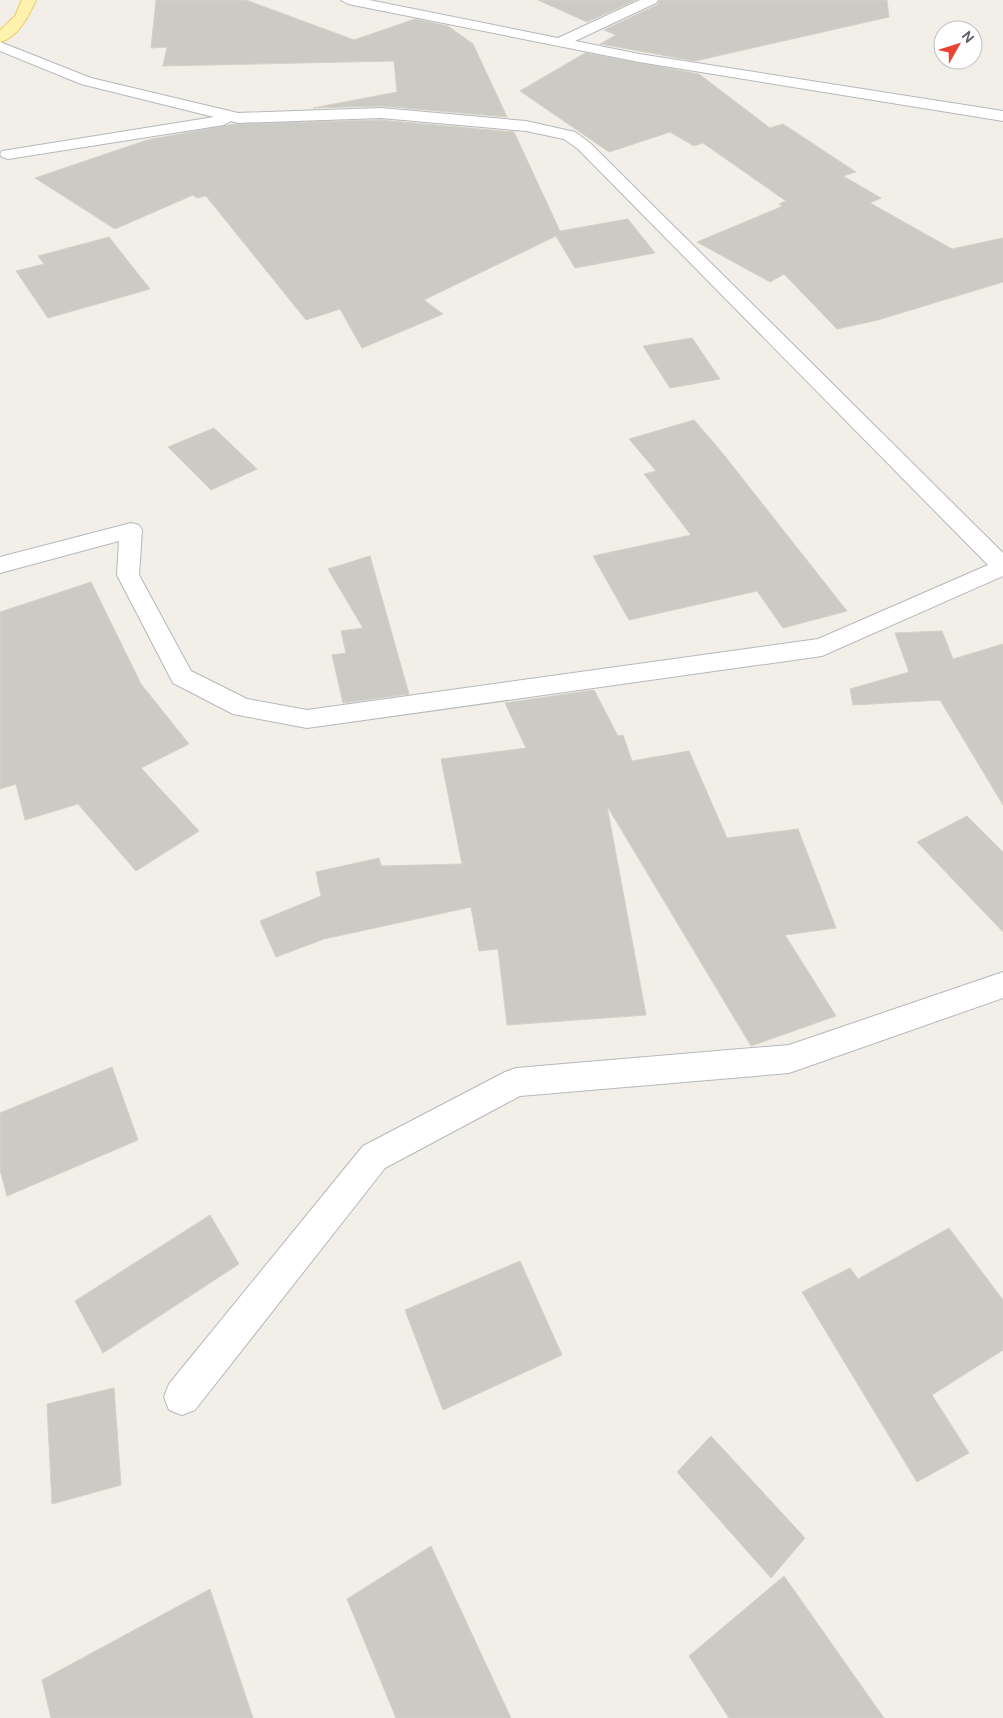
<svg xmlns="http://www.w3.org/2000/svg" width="1003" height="1718" font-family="'DM Sans',sans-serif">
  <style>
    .building { fill: #cccac5; stroke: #d6d1c6 }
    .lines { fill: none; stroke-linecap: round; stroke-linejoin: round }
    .street-casing { stroke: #b5b8bc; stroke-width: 2 }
    .primary-casing { stroke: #f2c960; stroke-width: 2 }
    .street { fill: #fff; fill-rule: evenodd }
    .primary { fill: #fff2af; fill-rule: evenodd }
  </style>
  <rect width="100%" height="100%" fill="#f1efe8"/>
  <!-- building -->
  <g class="building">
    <polygon points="156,0 246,0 354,40 415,19 448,26 473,44 507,117 381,106 313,108 397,92 394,61 163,66 167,47 151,48"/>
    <polygon points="538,0 636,0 587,22"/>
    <polygon points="660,0 887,0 889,17 695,61 600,44 616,35 604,30 657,5"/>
    <polygon points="585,53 699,74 770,128 783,124 856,172 843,176 881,198 870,203 952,249 1003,238 1003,282 878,320 837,329 784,274 770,282 697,242 783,206 779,204 786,201 703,143 694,146 670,132 609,152 520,91"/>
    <polygon points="381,120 514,132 560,231 628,219 655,253 575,268 556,236 424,300 443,314 362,348 340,309 306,320 206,196 197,198 193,195 115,229 35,178 147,140 234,124"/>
    <polygon points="109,237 150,289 48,318 16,271 44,264 38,256"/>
    <polygon points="692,338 720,379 670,388 643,346"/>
    <polygon points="694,420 720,450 847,611 783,628 757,591 629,620 593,556 691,535 644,474 656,471 629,439"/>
    <polygon points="214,428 257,469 211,490 168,447"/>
    <polygon points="370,556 409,694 343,703 332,655 346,653 341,631 363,628 328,569"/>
    <polygon points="91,582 141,684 189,744 141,768 199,831 136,871 78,804 25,820 16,784 0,789 0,612"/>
    <polygon points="942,631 953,659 1003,644 1003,805 940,700 853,705 850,689 909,672 895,633"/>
    <polygon points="594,690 618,736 623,735 632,761 689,751 727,838 798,829 836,928 785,935 836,1016 751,1046 607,806 646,1015 507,1025 498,949 479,951 471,907 324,939 276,957 260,921 321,896 316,872 379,858 381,866 462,864 441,759 526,748 505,703"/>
    <polygon points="967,816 1003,852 1003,932 917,842"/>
    <polygon points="112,1067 138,1140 7,1196 0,1170 0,1113"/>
    <polygon points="210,1215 239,1264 103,1353 75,1301"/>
    <polygon points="949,1228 1003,1300 1003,1350 932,1395 969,1453 917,1482 802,1292 850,1268 858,1279"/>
    <polygon points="520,1261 562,1355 443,1410 405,1310"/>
    <polygon points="114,1388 121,1485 52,1504 47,1404"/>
    <polygon points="711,1436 805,1538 771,1578 677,1472"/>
    <polygon points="431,1546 511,1718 396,1718 347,1599"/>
    <polygon points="784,1576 884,1718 729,1718 689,1656"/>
    <polygon points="210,1589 253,1718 51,1718 42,1680"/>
  </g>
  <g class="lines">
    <defs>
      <g id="street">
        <polygon points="341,0 369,0 558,38 640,0 658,0 656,3 575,41 639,54 1003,111 1003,121 639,62 348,4"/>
        <polygon points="0,42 91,78 238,113 381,108 526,121 575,132 590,143 1003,553 1003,576 822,656 307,728 233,714 173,683 117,575 119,541 0,573 0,557 131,523 139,525 142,530 139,575 191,671 247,699 307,710 818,639 988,565 578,149 564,139 526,131 381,118 238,123 231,121 224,125 8,159 2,157 0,154 2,151 214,117 81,84 0,51"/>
        <polygon points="1003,972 1003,998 789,1073 520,1096 385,1168 195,1410 182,1415 169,1410 164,1397 169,1384 363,1146 505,1072 516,1068 789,1045"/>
      </g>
      <path id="primary" d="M22,0H36C29,15 18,38 0,42V30L15,16Z"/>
    </defs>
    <!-- street casing -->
    <use href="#street" class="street-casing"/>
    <!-- primary casing -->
    <use href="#primary" class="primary-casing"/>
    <!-- street -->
    <use href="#street" class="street"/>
    <!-- primary -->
    <use href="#primary" class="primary"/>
  </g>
  <!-- north arrow -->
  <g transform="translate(958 45) rotate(51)"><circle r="24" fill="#ffffff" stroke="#bfc1c3"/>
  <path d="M0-4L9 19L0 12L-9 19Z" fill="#ea4335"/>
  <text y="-8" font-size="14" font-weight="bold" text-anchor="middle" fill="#5f6368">N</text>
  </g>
</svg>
